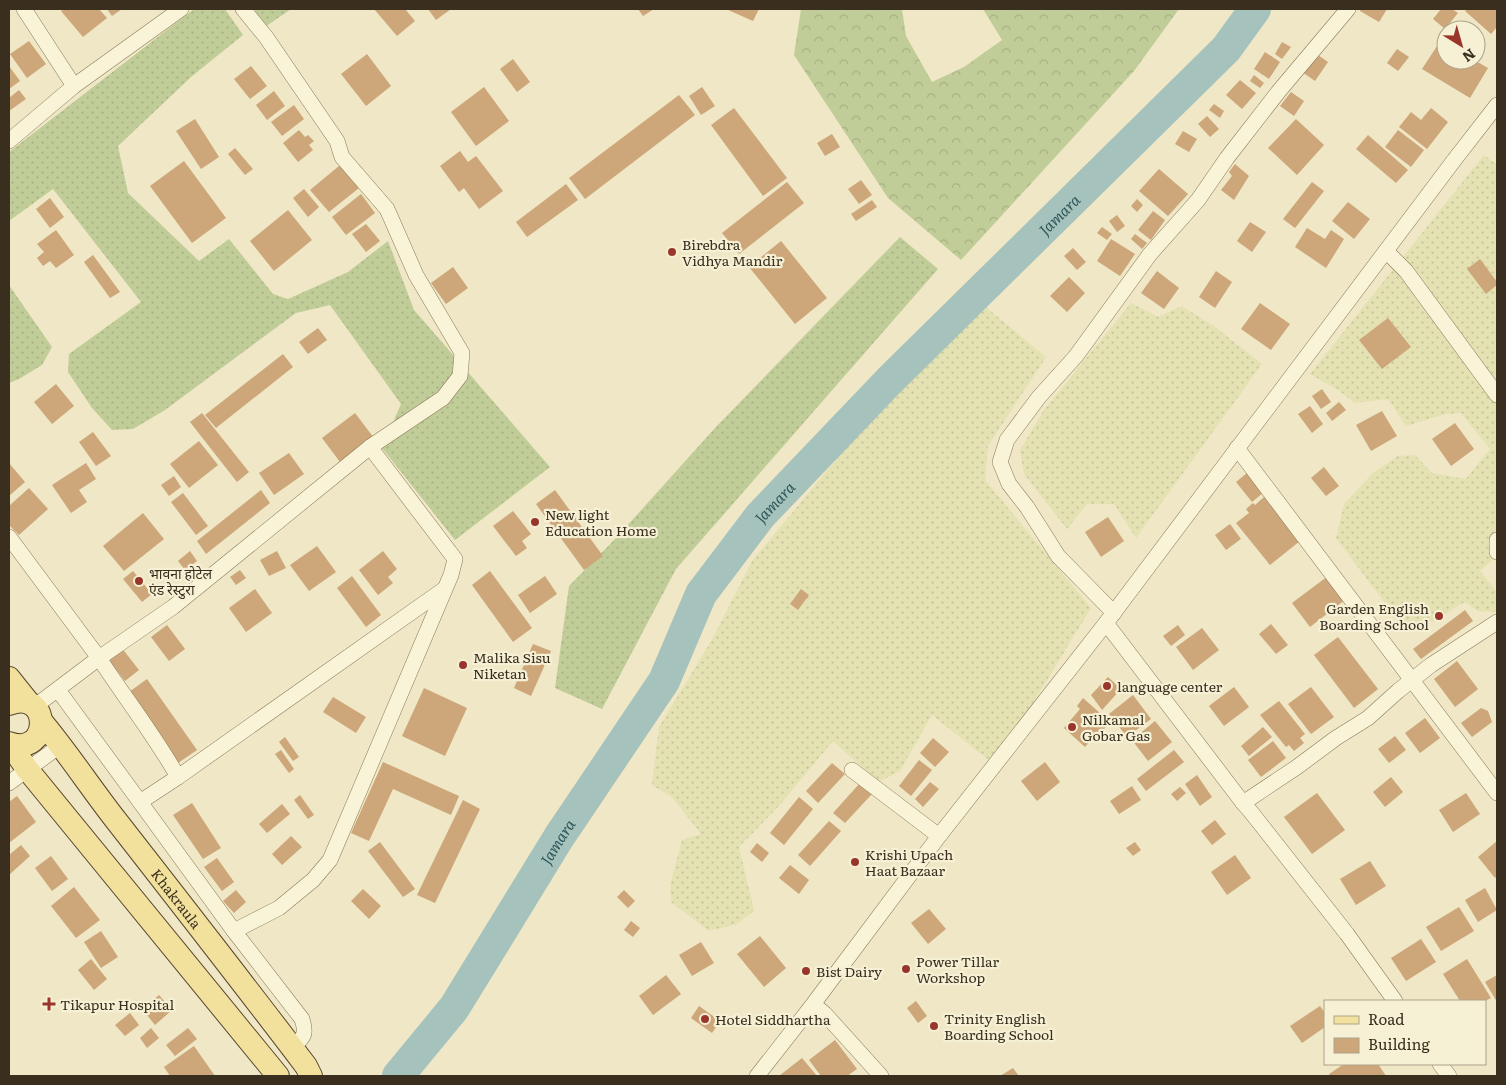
<svg xmlns="http://www.w3.org/2000/svg" width="1506" height="1085" font-family="Literata,'Noto Sans Devanagari',serif">
  <style>
    .farmland { fill: url(#farmland-dots) }
    .grass { fill: url(#grass-dots) }
    .forest { fill: url(#forest-crowns) }
    .lines { fill: none; stroke-linecap: round; stroke-linejoin: round }
    .river { stroke: #a6c2bd; stroke-width: 32 }
    .building { fill: #cda67a }
    .street-casing { stroke: #8a795b; stroke-width: 16 }
    .primary-casing { stroke: #58462f; stroke-width: 24 }
    .street { stroke: #f9f3d8; stroke-width: 15 }
    .primary { stroke: #f2e19d; stroke-width: 22 }
    .poi-dot { fill: #99352a; stroke: #f6f0d4; stroke-width: 2 }
    .labels { text-anchor: middle; dominant-baseline: central; stroke-width: 4.5; stroke-linejoin: round; paint-order: stroke }
    .poi-label { font-size: 14px; fill: #3a2f1f; stroke: #f6f0d4; text-anchor: start }
    .street-label { font-size: 14px; fill: #3a2f1f; stroke: #f6f0d4 }
    .water-label { font-size: 15px; font-style: italic; fill: #2e585a; stroke: #f6f0d4 }
  </style>
  <defs>
    <pattern id="farmland-dots" width="8" height="8" patternUnits="userSpaceOnUse" patternTransform="scale(1.25)"><rect width="8" height="8" fill="#e4e2b2"/><path d="M2 2h.1M6 6h.1" fill="none" stroke="#c4c299" stroke-width="1.8" stroke-linecap="round"/></pattern>
    <pattern id="grass-dots" width="8" height="8" patternUnits="userSpaceOnUse" patternTransform="scale(1.25)"><rect width="8" height="8" fill="#c1cd98"/><path d="M2 2h.1M6 6h.1" fill="none" stroke="#a7b083" stroke-width="1.8" stroke-linecap="round"/></pattern>
    <pattern id="forest-crowns" width="20" height="18" patternUnits="userSpaceOnUse" patternTransform="scale(1.25)"><rect width="20" height="18" fill="#c1cd98"/><path d="M2 6a3 3 0 1 1 6 0M12 15a3 3 0 1 1 6 0" fill="none" stroke="#a7b083"/></pattern>
  </defs>
  <rect width="100%" height="100%" fill="#efe7c5"/>
  <!-- farmland -->
  <g class="farmland">
    <polygon points="1484,155 1497,165 1497,556 1480,571 1497,592 1497,610 1496,612 1478,611 1465,602 1433,621 1406,631 1336,538 1344,504 1373,473 1398,456 1415,455 1432,473 1466,479 1490,449 1461,413 1446,414 1406,426 1388,399 1355,403 1338,390 1310,374"/>
    <polygon points="981,303 1046,357 988,446 985,480 1091,608 995,765 932,715 900,771 878,782 833,741 779,806 739,847 754,911 737,924 709,931 671,902 670,886 682,840 701,834 672,797 652,785 659,727 713,638 752,561 840,455"/>
    <polygon points="1131,303 1158,317 1182,306 1215,327 1262,364 1136,538 1114,504 1087,504 1067,529 1024,474 1020,450 1044,410"/>
  </g>
  <!-- grass -->
  <g class="grass">
    <polygon points="194,9 225,9 243,35 191,77 118,146 128,193 199,261 229,239 273,294 288,299 348,272 388,241 414,310 550,467 455,540 382,448 401,404 330,305 296,313 165,410 133,429 112,430 92,408 68,372 69,354 141,302 53,189 9,221 9,152"/>
    <polygon points="256,9 291,9 265,27 254,15"/>
    <polygon points="900,237 938,269 676,569 602,709 555,688 569,586 617,537 715,428"/>
    <polygon points="9,285 52,347 42,365 19,379 9,383"/>
  </g>
  <!-- forest -->
  <polygon class="forest" points="801,9 902,9 906,36 932,82 964,67 1002,40 983,9 1179,9 1134,71 961,260 888,198 794,55"/>
  <g class="lines">
    <!-- river -->
    <path class="river" id="s1" d="M398,1076L454,1008L559,837L664,681L701,594L760,516L889,381L1226,49L1255,9"/>
  </g>
  <!-- building -->
  <g class="building">
    <polygon points="64,9 99,9 107,18 83,37 61,11"/>
    <polygon points="107,9 122,9 112,16"/>
    <polygon points="374,9 405,9 415,21 397,36"/>
    <polygon points="428,9 451,9 436,20"/>
    <polygon points="638,9 654,9 643,16"/>
    <polygon points="726,9 759,9 753,21"/>
    <polygon points="1361,9 1387,9 1379,22 1360,11"/>
    <polygon points="1441,9 1452,9 1458,13 1445,29 1433,19"/>
    <polygon points="1468,9 1497,9 1497,27 1491,34 1465,11"/>
    <polygon points="1441,40 1446,43 1446,60 1474,60 1488,68 1470,98 1422,69"/>
    <polygon points="29,41 46,64 27,78 10,54"/>
    <polygon points="1282,42 1291,47 1282,59 1275,54"/>
    <polygon points="1397,49 1409,57 1398,71 1387,63"/>
    <polygon points="1265,52 1280,62 1269,79 1254,69"/>
    <polygon points="1315,53 1328,62 1315,81 1302,72"/>
    <polygon points="367,54 391,86 366,106 341,74"/>
    <polygon points="513,59 530,82 517,92 500,69"/>
    <polygon points="9,66 20,81 9,89"/>
    <polygon points="251,66 267,86 250,99 234,79"/>
    <polygon points="1254,75 1264,83 1260,88 1250,81"/>
    <polygon points="1240,80 1256,93 1242,109 1226,95"/>
    <polygon points="484,87 509,121 476,146 451,112"/>
    <polygon points="702,87 715,106 701,115 689,96"/>
    <polygon points="19,90 26,99 9,111 9,98"/>
    <polygon points="274,91 285,106 267,120 256,105"/>
    <polygon points="1291,92 1304,101 1294,116 1280,106"/>
    <polygon points="679,95 695,115 585,199 569,178"/>
    <polygon points="1214,104 1224,111 1220,118 1209,110"/>
    <polygon points="294,105 304,119 282,136 271,122"/>
    <polygon points="734,108 787,178 763,196 711,125"/>
    <polygon points="1431,108 1448,122 1427,149 1399,127 1411,112 1421,120"/>
    <polygon points="1207,116 1219,129 1210,137 1198,124"/>
    <polygon points="195,119 219,157 201,169 176,131"/>
    <polygon points="1296,119 1324,145 1297,175 1268,148"/>
    <polygon points="299,130 305,137 308,135 314,141 309,145 313,150 298,162 283,143"/>
    <polygon points="1398,130 1424,150 1411,167 1385,147"/>
    <polygon points="1183,131 1197,139 1189,152 1175,144"/>
    <polygon points="832,134 840,147 825,156 817,143"/>
    <polygon points="1368,135 1408,170 1396,183 1356,149"/>
    <polygon points="235,148 253,169 245,175 228,154"/>
    <polygon points="460,151 468,162 476,156 503,191 479,209 464,188 459,192 440,166"/>
    <polygon points="184,161 226,218 192,243 150,186"/>
    <polygon points="345,161 364,184 329,212 310,190"/>
    <polygon points="1235,164 1249,176 1234,200 1221,190 1232,176 1229,172"/>
    <polygon points="1159,169 1188,194 1168,216 1139,191"/>
    <polygon points="861,180 872,195 859,204 848,189"/>
    <polygon points="787,182 804,203 739,254 722,233"/>
    <polygon points="1312,182 1324,191 1295,228 1283,219"/>
    <polygon points="566,184 578,200 527,237 516,222"/>
    <polygon points="304,189 319,207 308,217 293,198"/>
    <polygon points="361,194 375,213 346,235 332,217"/>
    <polygon points="50,198 64,217 50,228 36,209"/>
    <polygon points="1137,199 1143,205 1137,212 1131,206"/>
    <polygon points="872,200 877,207 856,221 851,214"/>
    <polygon points="1348,202 1370,219 1354,239 1332,221"/>
    <polygon points="288,210 312,240 274,271 250,241"/>
    <polygon points="1153,211 1165,220 1151,240 1138,230"/>
    <polygon points="1117,215 1125,226 1117,232 1109,221"/>
    <polygon points="1250,222 1266,232 1252,252 1237,241"/>
    <polygon points="366,224 380,241 366,252 352,234"/>
    <polygon points="1102,227 1112,234 1107,240 1097,233"/>
    <polygon points="1307,228 1325,239 1331,230 1344,239 1326,268 1295,247"/>
    <polygon points="56,230 74,255 56,268 50,261 43,266 37,258 44,252 37,244"/>
    <polygon points="1135,234 1147,243 1142,249 1131,239"/>
    <polygon points="1111,239 1135,254 1120,276 1097,261"/>
    <polygon points="781,241 827,298 795,324 749,267"/>
    <polygon points="1073,248 1086,262 1077,270 1064,256"/>
    <polygon points="93,255 120,292 110,298 84,262"/>
    <polygon points="1480,259 1497,282 1497,285 1486,294 1467,269"/>
    <polygon points="453,267 468,288 446,304 431,283"/>
    <polygon points="1157,271 1179,288 1164,309 1141,293"/>
    <polygon points="1216,271 1232,282 1215,308 1199,297"/>
    <polygon points="1069,277 1085,293 1067,312 1050,296"/>
    <polygon points="1260,303 1290,324 1271,350 1241,329"/>
    <polygon points="1388,318 1411,347 1382,369 1359,340"/>
    <polygon points="318,328 327,340 308,354 299,342"/>
    <polygon points="283,354 293,367 216,428 205,415"/>
    <polygon points="56,384 74,406 52,424 34,402"/>
    <polygon points="1322,389 1331,402 1321,409 1312,396"/>
    <polygon points="1339,402 1346,410 1332,421 1326,413"/>
    <polygon points="1310,406 1323,424 1312,433 1298,414"/>
    <polygon points="1382,411 1397,436 1371,451 1356,425"/>
    <polygon points="202,413 249,472 237,482 190,422"/>
    <polygon points="355,413 374,438 340,462 322,438"/>
    <polygon points="1455,423 1474,449 1451,466 1432,439"/>
    <polygon points="93,432 111,456 96,466 79,442"/>
    <polygon points="199,441 218,465 189,488 170,464"/>
    <polygon points="289,453 304,474 274,495 259,473"/>
    <polygon points="9,463 25,482 9,496"/>
    <polygon points="86,463 96,479 79,490 87,502 71,513 52,485"/>
    <polygon points="1324,467 1339,486 1326,496 1311,478"/>
    <polygon points="1247,473 1263,493 1252,502 1236,482"/>
    <polygon points="174,476 181,487 169,496 161,485"/>
    <polygon points="29,488 48,509 19,535 9,525 9,506"/>
    <polygon points="261,490 270,503 206,554 197,541"/>
    <polygon points="555,490 603,556 584,570 536,504"/>
    <polygon points="183,493 208,526 196,535 171,502"/>
    <polygon points="1264,497 1300,541 1270,565 1236,523 1249,513 1246,509 1253,503 1255,505"/>
    <polygon points="513,511 531,534 522,541 527,548 516,556 493,526"/>
    <polygon points="143,513 164,539 124,571 103,546"/>
    <polygon points="1108,517 1124,541 1101,557 1085,532"/>
    <polygon points="1230,524 1241,539 1226,550 1215,535"/>
    <polygon points="317,546 336,572 309,591 290,565"/>
    <polygon points="190,551 197,561 185,570 178,561"/>
    <polygon points="277,551 286,568 269,576 260,560"/>
    <polygon points="383,551 397,569 388,577 393,583 378,595 359,570"/>
    <polygon points="240,570 246,578 236,585 230,577"/>
    <polygon points="133,571 152,594 142,602 123,579"/>
    <polygon points="490,571 532,628 513,642 472,585"/>
    <polygon points="352,576 381,615 366,627 337,588"/>
    <polygon points="545,576 557,594 530,613 518,595"/>
    <polygon points="1328,576 1346,599 1310,627 1292,603"/>
    <polygon points="255,589 272,613 246,632 229,608"/>
    <polygon points="801,589 809,595 798,610 790,604"/>
    <polygon points="1465,610 1473,621 1421,659 1413,649"/>
    <polygon points="1271,624 1288,645 1276,654 1259,634"/>
    <polygon points="167,625 185,649 169,661 151,637"/>
    <polygon points="1178,625 1185,635 1171,646 1163,636"/>
    <polygon points="1202,628 1219,650 1193,670 1176,647"/>
    <polygon points="1338,637 1378,689 1354,708 1314,655"/>
    <polygon points="533,644 551,651 531,696 514,688"/>
    <polygon points="121,647 139,670 125,681 107,658"/>
    <polygon points="1457,661 1478,689 1455,707 1434,679"/>
    <polygon points="1108,677 1121,689 1102,710 1091,695"/>
    <polygon points="147,679 197,750 178,763 129,692"/>
    <polygon points="1234,687 1249,707 1224,726 1209,706"/>
    <polygon points="1311,687 1334,717 1311,734 1288,704"/>
    <polygon points="424,688 467,708 445,756 402,736"/>
    <polygon points="1133,695 1151,719 1127,737 1109,714"/>
    <polygon points="333,697 366,717 356,733 323,712"/>
    <polygon points="1083,698 1110,722 1099,735 1097,733 1085,747 1064,728 1080,709 1077,706"/>
    <polygon points="1279,701 1305,734 1300,738 1304,743 1294,751 1289,745 1286,747 1260,715"/>
    <polygon points="1481,708 1488,711 1492,722 1472,737 1461,723"/>
    <polygon points="1425,718 1440,738 1420,753 1405,733"/>
    <polygon points="1155,721 1172,742 1148,761 1132,740"/>
    <polygon points="1263,727 1272,737 1249,756 1241,746"/>
    <polygon points="1395,736 1406,750 1389,763 1378,749"/>
    <polygon points="285,737 299,757 293,761 279,742"/>
    <polygon points="933,738 949,752 935,767 920,753"/>
    <polygon points="1273,741 1286,758 1261,777 1248,760"/>
    <polygon points="281,750 294,769 289,773 275,754"/>
    <polygon points="1174,750 1184,762 1146,791 1137,779"/>
    <polygon points="919,760 932,770 911,796 899,786"/>
    <polygon points="383,762 459,796 451,815 393,789 369,841 351,833"/>
    <polygon points="1045,762 1060,782 1037,801 1021,781"/>
    <polygon points="832,763 845,774 818,803 806,791"/>
    <polygon points="1197,775 1212,797 1200,806 1185,784"/>
    <polygon points="1391,777 1403,792 1385,807 1373,792"/>
    <polygon points="930,782 939,789 923,807 915,799"/>
    <polygon points="860,783 872,794 845,823 833,813"/>
    <polygon points="1132,786 1141,800 1119,814 1110,801"/>
    <polygon points="1180,787 1186,793 1177,801 1171,794"/>
    <polygon points="1317,793 1345,830 1312,854 1284,817"/>
    <polygon points="1466,793 1480,814 1453,832 1439,810"/>
    <polygon points="300,795 314,815 308,819 294,800"/>
    <polygon points="17,796 36,822 9,843 9,802"/>
    <polygon points="799,797 813,809 784,845 770,833"/>
    <polygon points="463,800 480,809 435,903 417,895"/>
    <polygon points="192,803 221,848 203,859 173,815"/>
    <polygon points="282,804 290,814 267,833 259,824"/>
    <polygon points="1215,820 1226,834 1212,845 1201,831"/>
    <polygon points="829,821 841,831 810,866 798,855"/>
    <polygon points="291,836 302,847 282,865 272,854"/>
    <polygon points="1497,841 1497,876 1495,878 1478,857"/>
    <polygon points="380,842 415,889 403,897 368,851"/>
    <polygon points="1135,842 1141,850 1133,856 1126,848"/>
    <polygon points="757,843 769,853 762,862 750,852"/>
    <polygon points="21,845 30,856 9,875 9,855"/>
    <polygon points="1235,855 1251,878 1227,895 1211,872"/>
    <polygon points="51,856 68,879 52,891 35,868"/>
    <polygon points="217,858 234,882 222,891 204,867"/>
    <polygon points="1370,861 1386,886 1356,905 1340,879"/>
    <polygon points="790,865 809,880 799,894 779,878"/>
    <polygon points="74,887 100,920 76,938 51,906"/>
    <polygon points="1485,888 1497,910 1478,922 1465,900"/>
    <polygon points="363,889 381,906 369,919 351,901"/>
    <polygon points="236,890 246,902 234,913 223,901"/>
    <polygon points="624,890 635,901 628,908 617,897"/>
    <polygon points="1459,907 1474,931 1441,951 1426,927"/>
    <polygon points="929,909 946,929 928,944 911,923"/>
    <polygon points="631,921 640,928 633,937 624,930"/>
    <polygon points="101,931 118,957 101,968 84,942"/>
    <polygon points="760,936 786,968 764,987 737,954"/>
    <polygon points="1421,939 1436,962 1406,981 1391,958"/>
    <polygon points="701,942 714,963 692,976 679,955"/>
    <polygon points="91,959 107,979 94,990 78,970"/>
    <polygon points="1467,959 1491,998 1485,1001 1460,1001 1443,974"/>
    <polygon points="666,975 681,994 653,1015 639,996"/>
    <polygon points="1497,975 1497,1002 1485,982"/>
    <polygon points="159,995 172,1010 155,1025 142,1009"/>
    <polygon points="916,1001 927,1016 918,1023 907,1008"/>
    <polygon points="699,1006 720,1021 712,1033 691,1018"/>
    <polygon points="1320,1006 1325,1013 1325,1027 1302,1043 1290,1026"/>
    <polygon points="130,1013 139,1025 125,1036 115,1025"/>
    <polygon points="151,1028 159,1038 147,1048 140,1038"/>
    <polygon points="188,1028 197,1039 175,1056 166,1045"/>
    <polygon points="835,1040 857,1069 847,1076 821,1076 809,1060"/>
    <polygon points="194,1046 215,1076 170,1076 164,1067"/>
    <polygon points="802,1058 817,1076 779,1076"/>
    <polygon points="1344,1064 1378,1064 1386,1076 1330,1076 1329,1074"/>
    <polygon points="1013,1068 1019,1076 1000,1076"/>
  </g>
  <g class="lines">
    <defs>
      <g id="street">
        <polyline points="24,9 74,86"/>
        <path d="M243,9L266,37L337,141L342,157L387,209L416,275L462,353L460,376L443,398L370,447L173,607L99,658C125,698 155,736 178,777L443,590"/>
        <polyline points="9,141 74,86 181,9"/>
        <polyline points="1386,251 1406,271 1497,395"/>
        <polyline points="1237,448 1497,793"/>
        <polyline points="9,537 99,658 34,707"/>
        <polyline points="1497,540 1497,552"/>
        <polyline points="1114,613 1058,556 1027,507 1009,484 1000,462 1007,440 1039,397 1076,356 1150,254 1198,200 1227,158 1279,91 1348,9"/>
        <polyline points="1106,623 1243,803 1251,812 1347,934 1395,1001"/>
        <polyline points="58,690 140,802 178,777"/>
        <polyline points="852,770 939,836"/>
        <polyline points="9,783 61,745"/>
        <polyline points="140,802 234,931"/>
        <polyline points="1243,803 1297,767 1336,738 1368,718 1398,691 1431,665 1497,622"/>
        <polyline points="811,1007 819,1009 825,1014 881,1076"/>
        <path d="M292,1048C304,1037 307,1035 302,1019L234,931L279,908L313,880L330,860L451,575L455,559L370,447"/>
        <polyline points="1440,1064 1449,1076"/>
        <polyline points="757,1076 811,1007 939,836 1106,623 1455,159 1497,105"/>
      </g>
      <g id="primary">
        <polyline points="9,678 29,703"/>
        <path d="M9,704C52,688 51,758 9,743"/>
        <path id="s2" d="M42,722C68,753 90,787 115,819C179,901 243,983 306,1066L311,1076"/>
        <polyline points="10,744 27,769 278,1076"/>
      </g>
    </defs>
    <!-- street casing -->
    <use href="#street" class="street-casing"/>
    <!-- primary casing -->
    <use href="#primary" class="primary-casing"/>
    <!-- street -->
    <use href="#street" class="street"/>
    <!-- primary -->
    <use href="#primary" class="primary"/>
  </g>
  <!-- markers -->
  <g class="poi-dot">
    <circle cx="672" cy="252" r="5"/>
    <circle cx="535" cy="522" r="5"/>
    <circle cx="139" cy="581" r="5"/>
    <circle cx="1439" cy="616" r="5"/>
    <circle cx="463" cy="665" r="5"/>
    <circle cx="1107" cy="686" r="5"/>
    <circle cx="1072" cy="727" r="5"/>
    <circle cx="855" cy="862" r="5"/>
    <circle cx="906" cy="969" r="5"/>
    <circle cx="806" cy="971" r="5"/>
    <path d="M46.5 996.5h5v5h5v5h-5v5h-5v-5h-5v-5h5z"/>
    <circle cx="705" cy="1019" r="5"/>
    <circle cx="934" cy="1026" r="5"/>
  </g>
  <g class="labels">
    <!-- poi labels -->
    <g class="poi-label">
      <text x="682" y="244">Birebdra<tspan x="682" dy="16">Vidhya Mandir</tspan></text>
      <text x="545" y="514">New light<tspan x="545" dy="16">Education Home</tspan></text>
      <text x="149" y="573">भावना होटेल<tspan x="149" dy="16">एंड रेस्टुरा</tspan></text>
      <text x="1429" y="608" text-anchor="end">Garden English<tspan x="1429" dy="16">Boarding School</tspan></text>
      <text x="473" y="657">Malika Sisu<tspan x="473" dy="16">Niketan</tspan></text>
      <text x="1117" y="686">language center</text>
      <text x="1082" y="719">Nilkamal<tspan x="1082" dy="16">Gobar Gas</tspan></text>
      <text x="865" y="854">Krishi Upach<tspan x="865" dy="16">Haat Bazaar</tspan></text>
      <text x="916" y="961">Power Tillar<tspan x="916" dy="16">Workshop</tspan></text>
      <text x="816" y="971">Bist Dairy</text>
      <text x="60" y="1004">Tikapur Hospital</text>
      <text x="944" y="1018">Trinity English<tspan x="944" dy="16">Boarding School</tspan></text>
      <text x="715" y="1019">Hotel Siddhartha</text>
    </g>
    <!-- street labels -->
    <g class="street-label">
      <text stroke="none"><textPath href="#s2" startOffset="222">Khakraula</textPath></text>
    </g>
    <!-- water labels -->
    <g class="water-label">
      <text stroke="none"><textPath href="#s1" startOffset="1094">Jamara</textPath></text>
      <text stroke="none"><textPath href="#s1" startOffset="689">Jamara</textPath></text>
      <text stroke="none"><textPath href="#s1" startOffset="284">Jamara</textPath></text>
    </g>
  </g>
  <!-- border -->
  <rect width="1506" height="1085" fill="none" stroke="#3a2f1f" stroke-width="20"/>
  <!-- legend -->
  <rect x="1324" y="1000" width="162" height="65" fill="#f6f0d4" stroke="#aba38c"/>
  <rect x="1334" y="1016" width="25" height="8" fill="#f2e19d" stroke="#aba38c"/>
  <text x="1368" y="1025" font-size="15" fill="#3a2f1f">Road</text>
  <rect x="1334" y="1038" width="25" height="15" fill="#cda67a" stroke="#aba38c"/>
  <text x="1368" y="1050" font-size="15" fill="#3a2f1f">Building</text>
  <!-- north arrow -->
  <g transform="translate(1461 45) rotate(143)"><circle r="24" fill="#f6f0d4" stroke="#aba38c"/>
  <path d="M0-4L9 19L0 12L-9 19Z" fill="#99352a"/>
  <text y="-8" font-size="14" font-weight="bold" text-anchor="middle" fill="#3a2f1f">N</text>
  </g>
</svg>
